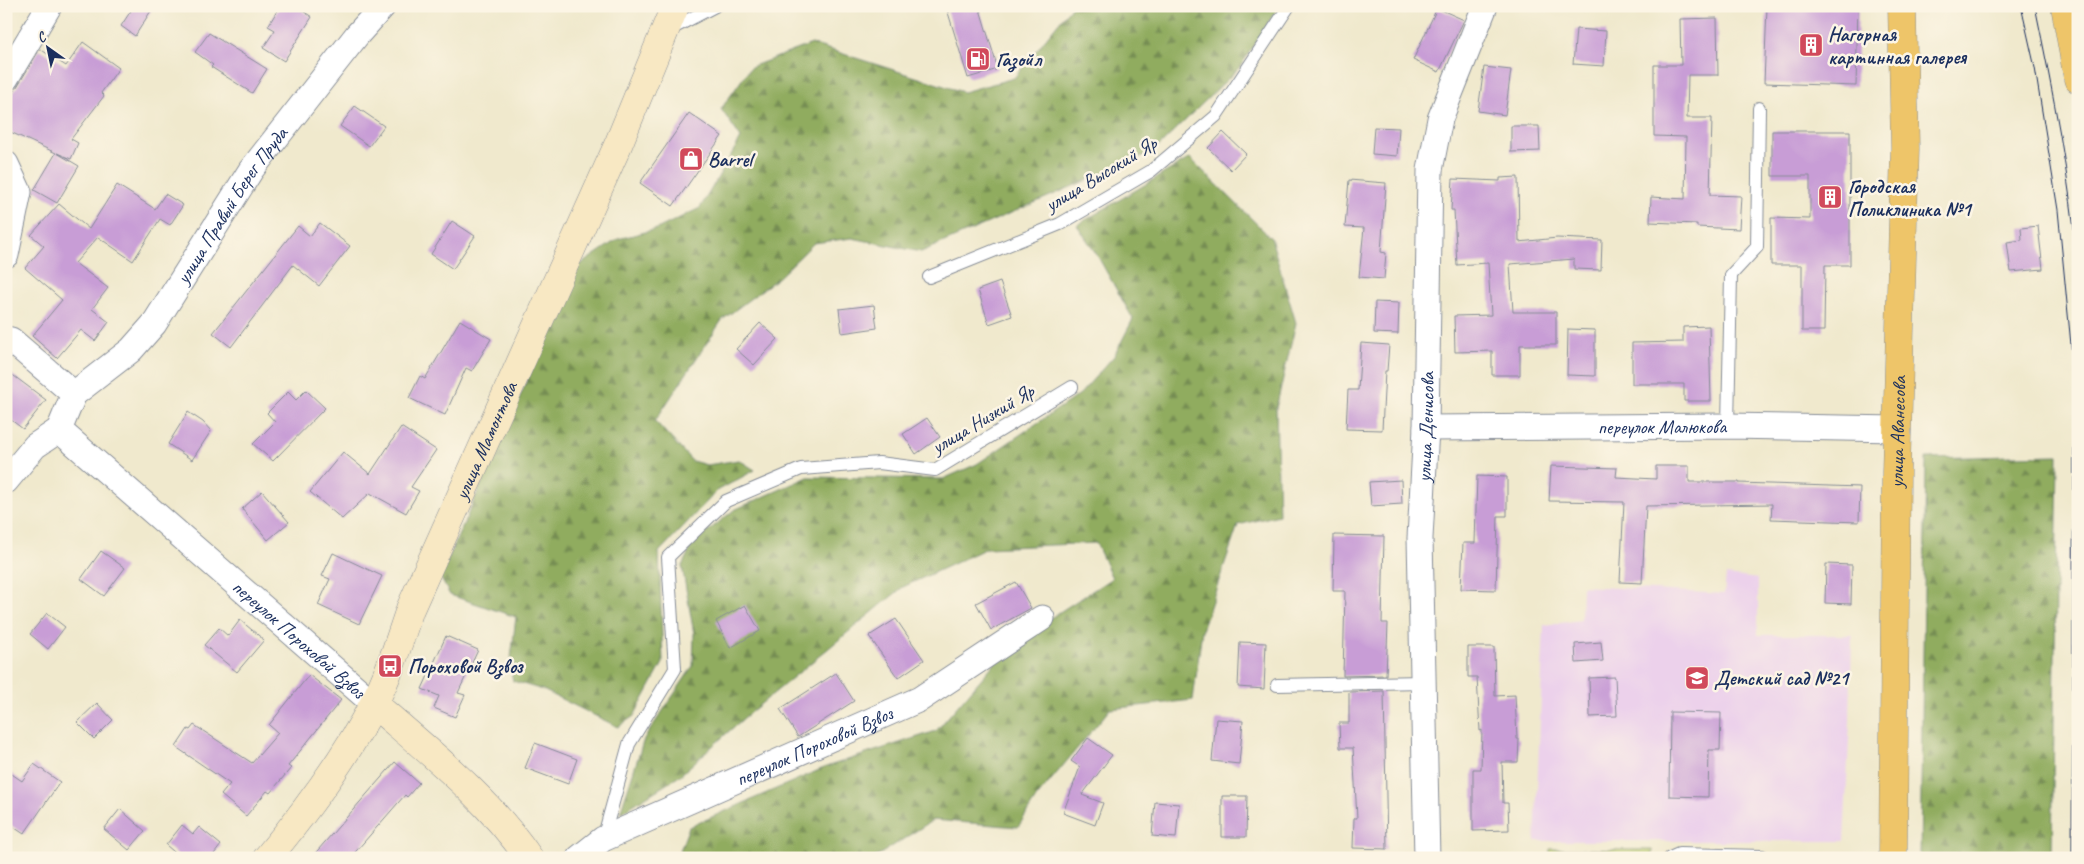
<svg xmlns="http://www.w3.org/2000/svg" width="2084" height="864" font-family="Caveat,sans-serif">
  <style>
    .built { fill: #ecd1eb }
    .forest { fill: url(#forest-firs); stroke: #566e5e }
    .park { fill: url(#park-tufts); stroke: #687c64 }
    .building { fill: #c89dd6 }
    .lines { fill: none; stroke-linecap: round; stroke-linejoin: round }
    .lane-casing { stroke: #868c96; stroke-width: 14 }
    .street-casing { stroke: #868c96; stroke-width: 27 }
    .secondary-casing { stroke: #868c96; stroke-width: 29 }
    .highway-casing { stroke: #868c96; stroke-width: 29 }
    .lane { stroke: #fff; stroke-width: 12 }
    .street { stroke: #fff; stroke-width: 25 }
    .secondary { stroke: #f8e8c3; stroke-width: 28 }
    .highway { stroke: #eec569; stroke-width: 28 }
    .tram { stroke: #1b2f5e; stroke-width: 1 }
    .labels { text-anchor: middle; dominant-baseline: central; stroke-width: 5; stroke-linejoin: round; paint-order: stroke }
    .poi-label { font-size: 20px; font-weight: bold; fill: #1b2f5e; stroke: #fcf5e5; text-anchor: start }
    .street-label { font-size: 20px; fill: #1b2f5e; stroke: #fcf5e5 }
  </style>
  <defs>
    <pattern id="forest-firs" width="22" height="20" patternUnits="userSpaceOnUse" patternTransform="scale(1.25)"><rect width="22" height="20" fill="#90ac5f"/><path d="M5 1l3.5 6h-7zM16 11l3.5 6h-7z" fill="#758c52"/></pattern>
    <pattern id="park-tufts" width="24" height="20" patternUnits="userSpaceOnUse" patternTransform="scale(1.25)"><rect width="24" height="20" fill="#b6c86b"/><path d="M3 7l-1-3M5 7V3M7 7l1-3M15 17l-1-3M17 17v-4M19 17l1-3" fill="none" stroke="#9cac5f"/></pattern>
  </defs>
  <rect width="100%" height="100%" fill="#fcf5e5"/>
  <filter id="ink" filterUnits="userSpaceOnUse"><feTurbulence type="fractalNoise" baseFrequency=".02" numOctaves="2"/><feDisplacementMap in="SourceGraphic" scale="10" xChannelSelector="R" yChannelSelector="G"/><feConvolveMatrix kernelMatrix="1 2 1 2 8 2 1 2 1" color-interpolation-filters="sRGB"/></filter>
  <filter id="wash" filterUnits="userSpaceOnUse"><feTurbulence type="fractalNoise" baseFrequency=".0096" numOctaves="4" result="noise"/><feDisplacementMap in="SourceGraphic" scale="20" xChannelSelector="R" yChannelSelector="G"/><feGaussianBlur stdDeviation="1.12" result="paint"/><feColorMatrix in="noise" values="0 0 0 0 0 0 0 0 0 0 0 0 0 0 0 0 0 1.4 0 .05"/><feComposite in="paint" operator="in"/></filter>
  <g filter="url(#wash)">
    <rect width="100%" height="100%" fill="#f0e9cd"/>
    <!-- built -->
    <polygon class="built" points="1726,575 1758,579 1758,635 1852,635 1850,721 1844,841 1535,841 1544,625 1581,620 1582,586 1724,594"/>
    <!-- forest -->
    <g class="forest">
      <polygon points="1072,6 1279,6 1240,67 1154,151 921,252 852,238 814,243 779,277 722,320 655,421 692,461 707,465 739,460 755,470 717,491 659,552 663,663 634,716 618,727 543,690 513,681 510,666 516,617 450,595 440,577 578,266 618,239 657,229 700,208 741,138 721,109 751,67 812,44 963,92 1014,78"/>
      <polygon points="1190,158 1271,238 1296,323 1276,408 1279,515 1238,525 1202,630 1193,700 1110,709 1037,797 1018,827 933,820 874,858 680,858 679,853 689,827 826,767 936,731 1012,643 1112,578 1096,543 987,548 903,587 745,717 678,777 620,813 644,739 693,666 694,634 682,566 693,543 734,510 808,477 943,479 977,464 1080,394 1114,356 1133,319 1097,255 1077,225"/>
      <polygon points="2058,455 2052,858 1920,858 1926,458"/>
    </g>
    <!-- park -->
    <polygon class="park" points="1550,849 1652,850 1652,858 1550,858"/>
    <g id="blocks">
      <!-- building -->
      <g class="building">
        <polygon points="134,6 154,6 135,36 121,26"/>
        <polygon points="280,6 295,6 312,17 284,61 263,48 275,30 268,26"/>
        <polygon points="946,6 979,6 998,69 968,78"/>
        <polygon points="1767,6 1858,6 1856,86 1764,83"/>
        <polygon points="1437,8 1464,20 1439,72 1413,60"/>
        <polygon points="1717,18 1718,75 1688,75 1687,118 1712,118 1710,195 1741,196 1739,229 1697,227 1697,224 1650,222 1651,197 1685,199 1686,137 1654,136 1654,65 1681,65 1680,19"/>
        <polygon points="1576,29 1606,31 1604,66 1573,64"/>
        <polygon points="209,33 267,69 252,93 211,67 213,65 195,52"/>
        <polygon points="83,42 119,68 101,93 104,96 71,139 78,143 71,159 57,153 79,166 57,203 34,190 56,153 6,130 6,115 12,101 9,100 40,49 66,66"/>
        <polygon points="1484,67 1511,70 1505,115 1478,111"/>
        <polygon points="355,106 384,126 369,146 340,126"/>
        <polygon points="689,113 722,136 673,206 640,183"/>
        <polygon points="1511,126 1539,126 1540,151 1511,152"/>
        <polygon points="1374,127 1399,128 1397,156 1372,154"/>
        <polygon points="1772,131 1850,131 1850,265 1825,265 1824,331 1802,331 1802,265 1771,265 1771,218 1810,219 1810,176 1772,176"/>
        <polygon points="1223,132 1246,154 1231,170 1208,148"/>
        <polygon points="1518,177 1519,242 1557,238 1602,240 1601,270 1574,269 1574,259 1510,264 1513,312 1556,312 1556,345 1520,345 1520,375 1492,375 1492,351 1455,352 1454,316 1491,315 1488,263 1457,265 1454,210 1451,210 1453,179 1500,181 1500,178"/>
        <polygon points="1349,180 1386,183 1381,252 1386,253 1384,279 1359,277 1364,228 1345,227"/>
        <polygon points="117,185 155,209 165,194 183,205 170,225 160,219 133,261 98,237 75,263 108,288 92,309 109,322 95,341 81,330 57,358 32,336 62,300 25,268 44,246 31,235 59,204 89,229"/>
        <polygon points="452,221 475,236 453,269 431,254"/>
        <polygon points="320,223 350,246 319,286 293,265 231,347 213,333 298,226 310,236"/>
        <polygon points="2038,226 2043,269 2011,272 2007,242 2022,240 2021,228"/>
        <polygon points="1000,282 1012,316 989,324 978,290"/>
        <polygon points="1375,302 1399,303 1398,334 1374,333"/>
        <polygon points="874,305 877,328 842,333 839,309"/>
        <polygon points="460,320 491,339 472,371 466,368 445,415 409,398 420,376 425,379"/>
        <polygon points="760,323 778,339 754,365 736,349"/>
        <polygon points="1709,326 1711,401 1684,401 1684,384 1632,384 1632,343 1683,342 1683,327"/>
        <polygon points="1568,329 1595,330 1595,376 1567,375"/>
        <polygon points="1361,343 1389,345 1387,371 1385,371 1382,430 1346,429 1348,390 1358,390"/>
        <polygon points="6,370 46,400 23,429 6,416"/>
        <polygon points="306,390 325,408 273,461 253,444 275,422 267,413 288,392 296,400"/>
        <polygon points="188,412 203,422 211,431 192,460 168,444"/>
        <polygon points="927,418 940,437 916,454 903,434"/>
        <polygon points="401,427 436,450 411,487 419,491 406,513 370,493 342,519 310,492 343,452 370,474"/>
        <polygon points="1551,466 1617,468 1616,477 1656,479 1656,466 1689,466 1689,482 1739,482 1739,483 1860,487 1859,522 1771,519 1772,504 1646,506 1642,583 1620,582 1624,502 1549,501"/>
        <polygon points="1477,476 1507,477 1507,516 1498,516 1496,590 1461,589 1463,543 1475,543"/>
        <polygon points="1401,480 1402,504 1371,506 1369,482"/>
        <polygon points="262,491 289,522 268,540 242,509"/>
        <polygon points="1334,535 1384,536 1382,623 1388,623 1386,675 1343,676 1345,591 1333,591"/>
        <polygon points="101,551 125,568 104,596 81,579"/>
        <polygon points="333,553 382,576 359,624 318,605 330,579 322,576"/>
        <polygon points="1826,564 1852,565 1851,604 1825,603"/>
        <polygon points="1016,582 1031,608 991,630 976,603"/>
        <polygon points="745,605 760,631 730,648 716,621"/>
        <polygon points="47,613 65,627 48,649 30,634"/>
        <polygon points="896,619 924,660 898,678 869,636"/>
        <polygon points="240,620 264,640 237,672 204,645 219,628 228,636"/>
        <polygon points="446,636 478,650 458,693 465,695 455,717 434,708 439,696 422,689"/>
        <polygon points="1240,642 1266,643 1264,689 1238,687"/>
        <polygon points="1601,642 1603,661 1576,663 1575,644"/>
        <polygon points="1468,647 1494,647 1495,696 1515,695 1517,739 1519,739 1518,762 1502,762 1503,803 1508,803 1509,830 1473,831 1473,769 1481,769 1482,730 1480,731 1477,677 1468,677"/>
        <polygon points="836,673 854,701 798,737 780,709"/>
        <polygon points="309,675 341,700 288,766 291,768 270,793 267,791 246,816 221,795 230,784 176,747 188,729 190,730 194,725 252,763 278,733 269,725"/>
        <polygon points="1615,677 1617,716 1590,717 1589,678"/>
        <polygon points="1384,691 1387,849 1353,848 1354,818 1357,818 1353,748 1340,748 1339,723 1349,723 1349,692"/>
        <polygon points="97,703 113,720 94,739 77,722"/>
        <polygon points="1670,712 1721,713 1720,750 1709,750 1708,797 1669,796"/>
        <polygon points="1216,719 1243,721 1239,764 1212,761"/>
        <polygon points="1088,738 1112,755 1082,795 1103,803 1095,825 1063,813 1080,767 1071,761"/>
        <polygon points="535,743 577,759 568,784 525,768"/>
        <polygon points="395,762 419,783 407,797 405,795 350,858 311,858"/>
        <polygon points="34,764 60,782 24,834 6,822 6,770 22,781"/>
        <polygon points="1222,796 1247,796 1246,837 1222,837"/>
        <polygon points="1155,802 1179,804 1176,838 1152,836"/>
        <polygon points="120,809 145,831 129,850 104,829"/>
        <polygon points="182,825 193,834 199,827 221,845 211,858 181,858 166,845"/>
      </g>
    </g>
  </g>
  <g filter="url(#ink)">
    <use href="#blocks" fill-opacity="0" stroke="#868c96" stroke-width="1"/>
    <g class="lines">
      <defs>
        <g id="lane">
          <polyline points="669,30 715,6"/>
          <polyline points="929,277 1060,224 1151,171 1216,116 1289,6"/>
          <polyline points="1728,426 1731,275 1757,247 1759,108"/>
          <polyline points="1277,685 1423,682"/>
          <polyline points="603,839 629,744 675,669 668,557 726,501 801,469 879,463 935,470 1072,387"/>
          <polyline points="1670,858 1679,854 1762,856 1765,858"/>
        </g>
        <g id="street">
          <polyline points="6,78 49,6"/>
          <polyline points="6,164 19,192 6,255"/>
          <polyline points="6,339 11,340 74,394"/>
          <path id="s1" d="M1426,428L1728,426L1897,429"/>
          <path id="s2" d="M59,430L374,704"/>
          <path id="s3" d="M6,481L35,446L59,430L74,394L131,350L154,324L251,170L357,35L383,6"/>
          <path id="s4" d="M579,858L603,839L920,699L1042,618"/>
          <path id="s5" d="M1427,858L1420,538L1426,428L1430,170L1440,119L1485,6"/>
        </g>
        <g id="secondary">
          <path d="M374,704C428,751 488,798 529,858"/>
          <path id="s6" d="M267,858C307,810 344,760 373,705C389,675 399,641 410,609L618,145L675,6"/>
        </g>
        <g id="highway">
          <polyline points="2065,6 2078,79"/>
          <path id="s7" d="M1893,858L1896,472L1905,148L1902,6"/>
        </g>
      </defs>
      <!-- lane casing -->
      <use href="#lane" class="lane-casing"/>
      <!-- street casing -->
      <use href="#street" class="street-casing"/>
      <!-- secondary casing -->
      <use href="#secondary" class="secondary-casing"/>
      <!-- highway casing -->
      <use href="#highway" class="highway-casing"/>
      <!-- lane -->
      <use href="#lane" class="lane"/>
      <!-- street -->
      <use href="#street" class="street"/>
      <!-- secondary -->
      <use href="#secondary" class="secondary"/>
      <!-- highway -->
      <use href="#highway" class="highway"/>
      <!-- tram -->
      <g class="tram">
        <polyline points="2021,6 2035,68 2058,210 2074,376 2072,858"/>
        <path d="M2035,6C2053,93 2070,179 2078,267"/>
      </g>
    </g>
  </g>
  <!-- icons -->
  <defs>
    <symbol id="building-square" viewBox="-11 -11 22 22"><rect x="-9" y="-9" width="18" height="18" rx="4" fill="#d1495b" stroke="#fcf5e5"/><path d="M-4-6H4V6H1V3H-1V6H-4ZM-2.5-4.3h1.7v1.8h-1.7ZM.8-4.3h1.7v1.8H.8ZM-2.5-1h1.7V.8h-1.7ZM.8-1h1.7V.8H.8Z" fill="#fff"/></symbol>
    <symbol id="fuel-square" viewBox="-11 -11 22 22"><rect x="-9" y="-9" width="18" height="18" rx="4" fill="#d1495b" stroke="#fcf5e5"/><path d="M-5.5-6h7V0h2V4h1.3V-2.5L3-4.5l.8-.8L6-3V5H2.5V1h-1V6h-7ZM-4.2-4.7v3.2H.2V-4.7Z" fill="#fff"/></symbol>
    <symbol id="shop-square" viewBox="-11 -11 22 22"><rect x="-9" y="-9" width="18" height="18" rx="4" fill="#d1495b" stroke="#fcf5e5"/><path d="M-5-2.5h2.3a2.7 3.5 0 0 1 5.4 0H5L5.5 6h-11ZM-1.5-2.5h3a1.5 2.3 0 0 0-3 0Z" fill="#fff"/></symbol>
    <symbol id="bus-square" viewBox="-11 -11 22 22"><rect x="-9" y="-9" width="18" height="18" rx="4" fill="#d1495b" stroke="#fcf5e5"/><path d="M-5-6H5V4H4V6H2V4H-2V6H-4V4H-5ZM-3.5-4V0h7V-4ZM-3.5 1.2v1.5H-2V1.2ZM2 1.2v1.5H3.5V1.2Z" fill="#fff"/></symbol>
    <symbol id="school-square" viewBox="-11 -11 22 22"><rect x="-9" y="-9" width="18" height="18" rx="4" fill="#d1495b" stroke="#fcf5e5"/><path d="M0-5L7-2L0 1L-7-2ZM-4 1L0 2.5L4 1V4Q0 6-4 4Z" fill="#fff"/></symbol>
  </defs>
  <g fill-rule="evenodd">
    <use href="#building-square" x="1797" y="31" width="28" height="28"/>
    <use href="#fuel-square" x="964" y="45" width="28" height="28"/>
    <use href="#shop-square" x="677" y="145" width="28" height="28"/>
    <use href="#building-square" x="1816" y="183" width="28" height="28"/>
    <use href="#bus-square" x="376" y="652" width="28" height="28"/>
    <use href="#school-square" x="1683" y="664" width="28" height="28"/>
  </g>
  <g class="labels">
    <!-- poi labels -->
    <g class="poi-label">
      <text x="1828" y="34">Нагорная<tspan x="1828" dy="23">картинная галерея</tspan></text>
      <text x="996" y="59">Газойл</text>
      <text x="708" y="159">Barrel</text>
      <text x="1848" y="186">Городская<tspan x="1848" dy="23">Поликлиника №1</tspan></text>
      <text x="408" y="666">Пороховой Взвоз</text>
      <text x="1714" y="678">Детский сад №21</text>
    </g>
    <!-- street labels -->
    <g class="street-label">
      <text transform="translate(1101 174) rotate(-31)">улица Высокий Яр</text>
      <text stroke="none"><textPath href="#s3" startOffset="362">улица Правый Берег Пруда</textPath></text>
      <text transform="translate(983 419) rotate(-31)">улица Низкий Яр</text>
      <text stroke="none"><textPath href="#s5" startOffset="431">улица Денисова</textPath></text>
      <text stroke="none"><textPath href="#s1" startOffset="236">переулок Малюкова</textPath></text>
      <text stroke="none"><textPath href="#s7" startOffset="426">улица Аванесова</textPath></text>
      <text stroke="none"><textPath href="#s6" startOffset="474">улица Мамонтова</textPath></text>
      <text stroke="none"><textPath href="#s2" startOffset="318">переулок Пороховой Взвоз</textPath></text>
      <text stroke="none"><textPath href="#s4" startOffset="261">переулок Пороховой Взвоз</textPath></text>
    </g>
  </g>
  <!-- margin -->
  <rect width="2084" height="864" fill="none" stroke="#fcf5e5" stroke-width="25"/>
  <!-- north arrow -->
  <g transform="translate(48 48) rotate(327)" stroke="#fcf5e5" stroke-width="4" paint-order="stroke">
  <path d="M0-4L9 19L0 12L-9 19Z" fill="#1b2f5e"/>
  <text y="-8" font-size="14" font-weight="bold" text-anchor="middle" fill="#1b2f5e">С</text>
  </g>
</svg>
